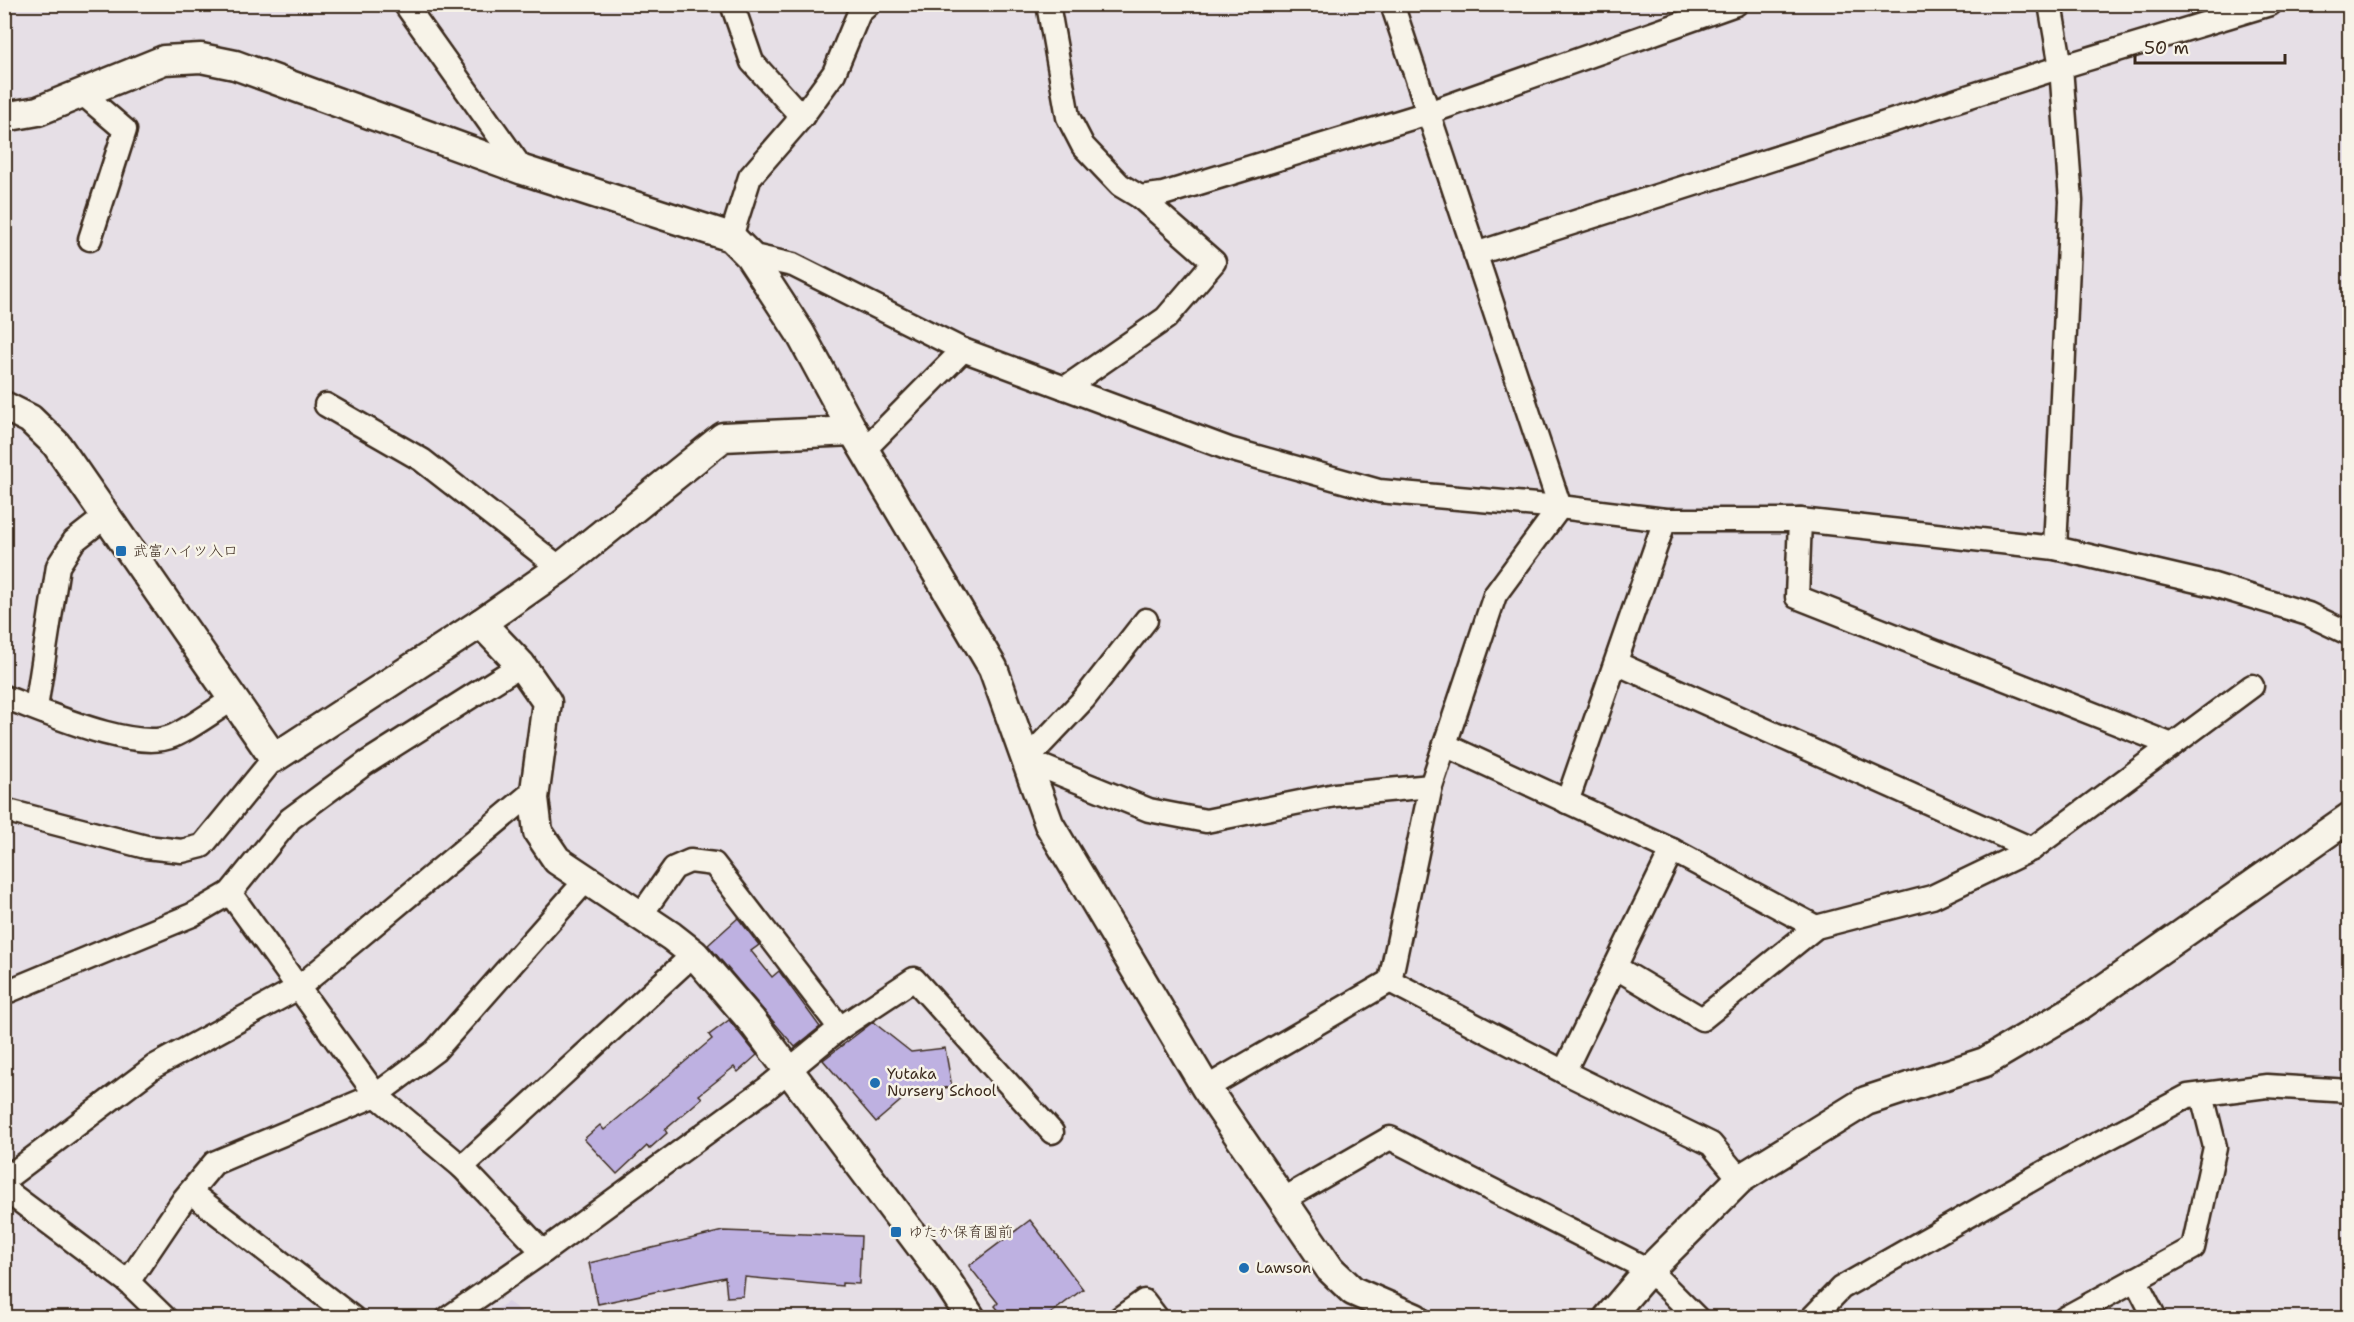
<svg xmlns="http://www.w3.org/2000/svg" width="2354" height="1322" font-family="'Shantell Sans','Klee One',sans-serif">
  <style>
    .built { fill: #dad1e4 }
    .building { fill: #beb1e1; stroke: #3b2a1e; stroke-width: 1.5 }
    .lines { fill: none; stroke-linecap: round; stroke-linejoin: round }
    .minor-casing { stroke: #3b2a1e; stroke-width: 27 }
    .tertiary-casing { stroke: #3b2a1e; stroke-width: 33 }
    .minor { stroke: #f7f3e8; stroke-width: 22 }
    .tertiary { stroke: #f7f3e8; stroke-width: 28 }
    .poi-dot { fill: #1f6fb2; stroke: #f7f3e8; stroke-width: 2 }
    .labels { text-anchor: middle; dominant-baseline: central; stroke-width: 5; stroke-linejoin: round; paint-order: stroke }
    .poi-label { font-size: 15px; fill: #3b2a1e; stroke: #f7f3e8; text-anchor: start }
  </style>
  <rect width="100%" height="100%" fill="#e6dfe6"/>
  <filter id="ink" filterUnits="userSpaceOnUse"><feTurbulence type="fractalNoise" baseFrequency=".0167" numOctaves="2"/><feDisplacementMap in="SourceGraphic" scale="12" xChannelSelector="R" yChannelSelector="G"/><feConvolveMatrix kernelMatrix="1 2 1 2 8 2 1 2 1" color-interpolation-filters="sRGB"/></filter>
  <g filter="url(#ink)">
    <!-- built -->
    <polygon class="built" points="508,1302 529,1317 483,1317"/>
    <!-- building -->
    <g class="building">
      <polygon points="738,918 759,945 751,951 772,977 779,971 820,1027 795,1047 708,945"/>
      <polygon points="729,1020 757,1055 738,1072 734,1067 699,1095 702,1098 665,1130 667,1133 649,1149 647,1146 617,1174 584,1139 600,1125 604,1130 712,1039 709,1035"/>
      <polygon points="873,1022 911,1052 945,1048 952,1087 911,1092 876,1122 823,1060"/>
      <polygon points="1030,1220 1083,1289 1046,1317 1004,1317 995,1306 998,1303 969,1266"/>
      <polygon points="723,1231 861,1236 859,1284 842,1283 842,1286 745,1277 743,1296 727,1297 725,1277 598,1304 589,1263"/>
    </g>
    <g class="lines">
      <defs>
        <g id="minor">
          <polyline points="405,4 523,170"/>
          <polyline points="732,4 752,62 802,117"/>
          <polyline points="1048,4 1068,117 1083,146 1120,185 1140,197 1163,194 1428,113 1736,4"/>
          <polyline points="1392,4 1560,507"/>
          <polyline points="2050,4 2061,67 2071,201 2055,548"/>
          <polyline points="83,94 125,130 90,239"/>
          <polyline points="731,237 750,177 802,117 834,73 859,13 869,4"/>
          <polyline points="1475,254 2061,67 2270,4"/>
          <polyline points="749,255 793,265 963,350 1229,449 1379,491 1560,507 1665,520 1800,520 2055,548 2214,585 2308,614 2350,634"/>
          <polyline points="1065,388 1166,318 1214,262 1140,197"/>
          <polyline points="326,405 422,460 560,568"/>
          <polyline points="864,450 963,350"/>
          <polyline points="1800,520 1797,597 2172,745"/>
          <polyline points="1146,620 1084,699 1026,760 1149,810 1206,821 1335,795 1431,786"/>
          <polyline points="1616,663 2032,849"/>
          <path d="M4,697C43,711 135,753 173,736C193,727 213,711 232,700"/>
          <polyline points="36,708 58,566 74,541 106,516"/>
          <polyline points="1445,745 1672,850 1816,927"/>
          <polyline points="1567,802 1665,520"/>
          <polyline points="4,810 146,847 182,851 202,846 274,758"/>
          <polyline points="230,893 376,1095 462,1167 543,1252"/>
          <polyline points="641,915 674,868 690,861 714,864 840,1028"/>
          <polyline points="1615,967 1702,1019 1816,927 1932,897 2032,849 2252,686"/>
          <polyline points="1390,981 1564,1072 1711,1144 1740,1179"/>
          <polyline points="4,993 192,915 230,893 290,819 366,763 521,665"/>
          <polyline points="1564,1072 1672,850"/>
          <polyline points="1206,1088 1390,981 1431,786 1495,595 1560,507"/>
          <polyline points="462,1167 694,954"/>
          <polyline points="4,1180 155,1066 298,988 535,790"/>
          <polyline points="4,1189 128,1282 165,1318"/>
          <polyline points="190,1192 353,1318"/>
          <polyline points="1282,1200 1390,1138 1649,1270 1697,1318"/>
          <polyline points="2135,1279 2155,1318"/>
          <polyline points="128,1282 184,1199 214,1163 376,1095 435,1051 587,879"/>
          <polyline points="448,1318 543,1252 766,1089 840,1028 914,979 1052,1132"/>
          <polyline points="1120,1318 1144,1301 1157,1318"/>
          <polyline points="1812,1318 1841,1288 2050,1169 2188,1096 2267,1086 2350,1091"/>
          <polyline points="2065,1318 2193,1248 2215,1147 2202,1095"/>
        </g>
        <g id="tertiary">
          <polyline points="4,117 38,111 164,60 201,58 235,65 523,170 731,237 749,255 800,333 853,431 993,668 1049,824 1206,1088 1330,1269 1353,1291 1415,1318"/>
          <polyline points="4,406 30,419 56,444 274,758 481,623 560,568 723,437 853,431"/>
          <polyline points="481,623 521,665 547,702 534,798 538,832 557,860 671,936 694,954 751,1020 947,1281 971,1318"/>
          <polyline points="1608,1318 1649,1270 1740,1179 1866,1101 1985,1062 2075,1009 2350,817"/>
        </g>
      </defs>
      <!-- minor casing -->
      <use href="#minor" class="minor-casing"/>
      <!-- tertiary casing -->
      <use href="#tertiary" class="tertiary-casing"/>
      <!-- minor -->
      <use href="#minor" class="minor"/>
      <!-- tertiary -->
      <use href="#tertiary" class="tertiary"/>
    </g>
  </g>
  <!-- markers -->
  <g class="poi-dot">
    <rect x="115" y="545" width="12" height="12" rx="3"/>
    <circle cx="875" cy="1083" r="6"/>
    <rect x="890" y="1226" width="12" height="12" rx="3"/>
    <circle cx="1244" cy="1268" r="6"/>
  </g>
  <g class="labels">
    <!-- poi labels -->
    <g class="poi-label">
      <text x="133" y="551">武富ハイツ入口</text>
      <text x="887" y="1074">Yutaka<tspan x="887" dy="17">Nursery School</tspan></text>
      <text x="908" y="1232">ゆたか保育園前</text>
      <text x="1256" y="1268">Lawson</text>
    </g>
  </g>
  <!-- margin -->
  <rect width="2354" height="1322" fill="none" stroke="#f7f3e8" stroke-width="24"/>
  <rect x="12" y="12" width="2330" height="1298" fill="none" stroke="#3b2a1e" stroke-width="2" filter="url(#ink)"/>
  <!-- scale -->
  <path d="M2135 54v9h150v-9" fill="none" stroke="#3b2a1e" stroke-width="3"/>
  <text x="2144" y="54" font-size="18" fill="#3b2a1e" stroke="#f7f3e8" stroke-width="4.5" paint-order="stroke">50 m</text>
</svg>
